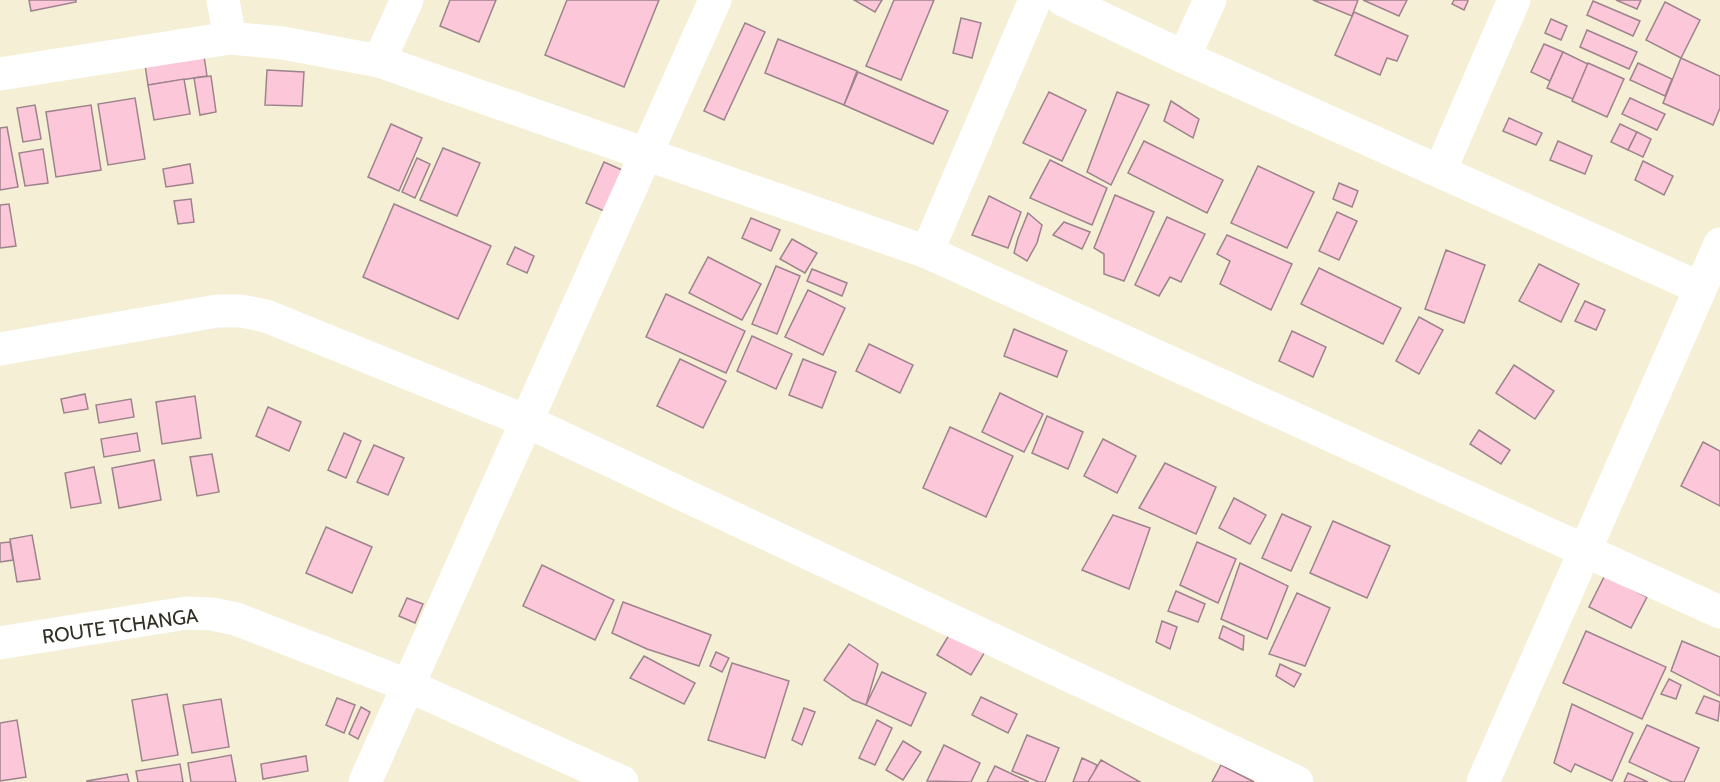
<svg xmlns="http://www.w3.org/2000/svg" width="1720" height="782" font-family="Cabin,sans-serif">
  <style>
    .building { fill: #fdc7da; stroke: #9d838c; stroke-width: 1.5 }
    .lines { fill: none; stroke-linecap: round; stroke-linejoin: round }
    .minor { stroke: #fff; stroke-width: 33 }
    .labels { text-anchor: middle; dominant-baseline: central; stroke-width: 4.5; stroke-linejoin: round; paint-order: stroke }
    .street-label { font-size: 20px; fill: #322f25; stroke: #fff }
  </style>
  <rect width="100%" height="100%" fill="#f4efd5"/>
  <!-- building -->
  <g class="building">
    <polygon points="29,0 76,0 76,2 31,11"/>
    <polygon points="450,0 496,0 479,42 440,26"/>
    <polygon points="567,0 659,0 624,87 545,55"/>
    <polygon points="854,0 882,0 875,12"/>
    <polygon points="894,0 934,0 901,80 866,66"/>
    <polygon points="1313,0 1358,0 1352,16"/>
    <polygon points="1363,0 1407,0 1399,16"/>
    <polygon points="1454,0 1467,0 1468,1 1464,10 1452,4"/>
    <polygon points="1616,0 1641,0 1637,9"/>
    <polygon points="1593,1 1640,21 1633,36 1587,15"/>
    <polygon points="1665,2 1700,20 1681,58 1646,40"/>
    <polygon points="1354,12 1408,36 1397,61 1387,58 1380,75 1335,55"/>
    <polygon points="961,18 981,23 972,58 953,53"/>
    <polygon points="1551,19 1567,26 1561,40 1545,33"/>
    <polygon points="745,23 765,32 724,120 704,111"/>
    <polygon points="1587,30 1637,52 1629,69 1580,47"/>
    <polygon points="778,39 857,71 844,105 765,73"/>
    <polygon points="1544,44 1563,52 1550,81 1531,72"/>
    <polygon points="1563,52 1588,64 1573,99 1547,88"/>
    <polygon points="204,56 207,76 148,85 145,65"/>
    <polygon points="1681,58 1720,76 1720,108 1713,125 1663,103"/>
    <polygon points="1588,63 1624,79 1607,117 1572,101"/>
    <polygon points="1638,63 1672,79 1665,96 1630,80"/>
    <polygon points="267,70 304,72 302,106 265,105"/>
    <polygon points="858,72 948,111 933,144 844,105"/>
    <polygon points="211,76 216,112 200,115 194,78"/>
    <polygon points="184,79 190,114 154,120 148,85"/>
    <polygon points="1049,92 1086,110 1062,161 1023,143"/>
    <polygon points="1117,92 1149,105 1111,185 1087,172"/>
    <polygon points="135,98 145,159 108,165 98,104"/>
    <polygon points="1630,98 1665,114 1657,130 1622,114"/>
    <polygon points="1171,101 1199,119 1193,138 1164,121"/>
    <polygon points="35,105 41,139 23,142 17,108"/>
    <polygon points="91,105 101,170 56,177 46,112"/>
    <polygon points="1509,118 1542,133 1536,145 1503,131"/>
    <polygon points="391,124 422,138 399,191 368,177"/>
    <polygon points="1620,124 1637,132 1628,150 1611,142"/>
    <polygon points="7,127 18,187 0,190 0,128"/>
    <polygon points="1637,132 1651,139 1643,157 1628,150"/>
    <polygon points="1144,141 1223,180 1207,213 1128,173"/>
    <polygon points="1558,141 1592,156 1585,174 1550,160"/>
    <polygon points="443,148 480,163 457,216 420,200"/>
    <polygon points="43,149 48,183 25,186 19,153"/>
    <polygon points="417,158 430,164 415,198 402,192"/>
    <polygon points="1050,160 1107,188 1092,225 1030,198"/>
    <polygon points="1643,161 1673,176 1664,195 1635,180"/>
    <polygon points="604,162 622,170 604,211 586,203"/>
    <polygon points="190,164 193,183 166,187 163,169"/>
    <polygon points="1258,166 1314,192 1287,248 1231,223"/>
    <polygon points="1339,183 1358,191 1352,207 1333,199"/>
    <polygon points="1115,195 1154,212 1124,281 1104,274 1104,254 1094,248"/>
    <polygon points="989,196 1021,212 1008,248 972,235"/>
    <polygon points="191,199 194,222 178,224 174,201"/>
    <polygon points="9,204 16,246 0,248 0,205"/>
    <polygon points="394,204 491,246 458,319 363,277"/>
    <polygon points="1337,212 1357,221 1339,260 1319,251"/>
    <polygon points="1028,213 1042,225 1037,243 1027,261 1014,253 1018,238"/>
    <polygon points="1167,217 1205,234 1181,282 1170,277 1159,296 1135,285"/>
    <polygon points="751,218 780,230 771,251 742,238"/>
    <polygon points="1064,222 1090,232 1082,249 1053,235"/>
    <polygon points="1227,235 1292,264 1271,310 1220,284 1230,261 1217,254"/>
    <polygon points="792,239 817,253 805,273 780,259"/>
    <polygon points="515,247 534,256 527,273 507,264"/>
    <polygon points="1446,250 1485,265 1464,323 1425,309"/>
    <polygon points="708,257 761,284 742,320 689,293"/>
    <polygon points="1539,264 1579,284 1561,322 1519,301"/>
    <polygon points="776,266 800,276 777,334 752,324"/>
    <polygon points="1319,268 1401,308 1383,344 1301,304"/>
    <polygon points="812,269 847,283 842,296 807,281"/>
    <polygon points="808,290 845,308 823,355 785,337"/>
    <polygon points="666,294 745,331 726,373 646,337"/>
    <polygon points="1585,301 1605,310 1596,330 1575,321"/>
    <polygon points="1419,317 1443,330 1419,374 1396,361"/>
    <polygon points="1014,329 1067,351 1057,377 1004,356"/>
    <polygon points="1292,331 1326,347 1313,377 1279,361"/>
    <polygon points="752,336 792,354 776,389 737,371"/>
    <polygon points="869,344 913,365 900,393 856,371"/>
    <polygon points="680,359 726,381 703,428 657,406"/>
    <polygon points="803,359 836,372 822,408 789,395"/>
    <polygon points="1514,365 1554,391 1535,419 1496,393"/>
    <polygon points="1000,393 1043,414 1024,452 982,432"/>
    <polygon points="85,394 88,409 64,413 61,399"/>
    <polygon points="195,396 201,438 162,444 156,402"/>
    <polygon points="131,399 134,417 99,423 96,405"/>
    <polygon points="268,407 301,422 289,451 256,436"/>
    <polygon points="1047,416 1083,432 1068,469 1032,453"/>
    <polygon points="950,427 1013,456 986,517 923,488"/>
    <polygon points="1479,430 1510,450 1501,464 1470,444"/>
    <polygon points="137,433 140,451 104,457 101,439"/>
    <polygon points="344,433 361,441 346,478 328,470"/>
    <polygon points="1103,439 1136,456 1117,493 1084,476"/>
    <polygon points="1703,442 1720,451 1720,506 1681,486"/>
    <polygon points="374,445 404,458 388,495 357,482"/>
    <polygon points="212,454 219,492 197,496 190,457"/>
    <polygon points="154,460 161,500 119,508 112,468"/>
    <polygon points="1165,463 1216,487 1196,534 1139,508"/>
    <polygon points="94,467 101,503 71,508 65,473"/>
    <polygon points="1234,498 1266,515 1250,544 1219,528"/>
    <polygon points="1282,514 1311,527 1291,571 1262,558"/>
    <polygon points="1113,515 1150,528 1129,589 1082,570"/>
    <polygon points="1333,521 1390,546 1367,598 1310,573"/>
    <polygon points="326,527 372,547 352,593 306,573"/>
    <polygon points="32,535 40,579 17,582 10,539"/>
    <polygon points="10,542 13,560 0,562 0,543"/>
    <polygon points="1197,542 1236,559 1218,603 1180,585"/>
    <polygon points="1240,563 1288,586 1267,639 1221,619"/>
    <polygon points="542,565 614,600 595,640 523,606"/>
    <polygon points="1605,575 1647,597 1631,628 1589,607"/>
    <polygon points="1176,591 1205,604 1198,622 1168,611"/>
    <polygon points="1297,593 1330,608 1305,666 1269,654"/>
    <polygon points="407,598 423,604 415,623 399,616"/>
    <polygon points="623,602 711,635 699,666 647,649 612,633"/>
    <polygon points="1162,621 1177,627 1170,649 1156,642"/>
    <polygon points="955,625 989,645 971,675 937,655"/>
    <polygon points="1223,626 1244,636 1243,650 1219,638"/>
    <polygon points="1586,631 1666,667 1642,719 1563,683"/>
    <polygon points="1682,641 1720,657 1720,696 1671,671"/>
    <polygon points="849,644 878,664 866,705 853,700 824,680"/>
    <polygon points="716,652 729,658 722,672 710,666"/>
    <polygon points="644,656 695,683 684,704 630,678"/>
    <polygon points="732,663 789,681 765,758 708,740"/>
    <polygon points="1280,664 1301,674 1294,687 1276,676"/>
    <polygon points="882,672 926,693 911,726 866,705"/>
    <polygon points="1669,679 1681,685 1676,699 1661,694"/>
    <polygon points="167,694 178,755 142,761 132,700"/>
    <polygon points="1704,696 1720,702 1718,721 1696,713"/>
    <polygon points="981,697 1017,714 1008,733 972,715"/>
    <polygon points="337,698 355,705 344,733 326,725"/>
    <polygon points="221,699 229,747 192,753 183,705"/>
    <polygon points="1572,704 1633,733 1612,781 1575,764 1571,772 1554,763"/>
    <polygon points="361,707 370,712 358,739 349,734"/>
    <polygon points="804,708 815,712 802,745 792,740"/>
    <polygon points="17,720 26,777 0,781 0,723"/>
    <polygon points="877,720 892,728 875,765 859,758"/>
    <polygon points="1647,725 1699,748 1684,782 1672,782 1629,762"/>
    <polygon points="1027,735 1059,748 1045,782 1039,782 1012,771"/>
    <polygon points="903,741 921,752 903,780 886,770"/>
    <polygon points="944,745 980,763 971,782 927,781"/>
    <polygon points="231,755 236,782 191,782 188,763"/>
    <polygon points="306,756 308,771 263,779 261,764"/>
    <polygon points="1082,758 1097,765 1091,782 1073,782"/>
    <polygon points="1101,760 1140,782 1088,782"/>
    <polygon points="180,764 183,782 138,782 136,771"/>
    <polygon points="1221,765 1254,782 1212,782"/>
    <polygon points="995,766 1029,782 987,782"/>
    <polygon points="1628,773 1648,782 1624,782"/>
    <polygon points="127,774 129,782 87,782 87,781"/>
  </g>
  <g class="lines">
    <!-- minor -->
    <g class="minor">
      <polyline points="223,0 230,38"/>
      <polyline points="1063,0 1184,57 1700,288"/>
      <polyline points="1184,57 1210,0"/>
      <polyline points="379,61 407,0"/>
      <polyline points="0,74 230,38 283,43 379,61 927,252 1720,612"/>
      <polyline points="1440,171 1514,0"/>
      <polyline points="927,252 1035,0"/>
      <polyline points="0,349 217,311 241,311 266,316 526,421 1297,782"/>
      <polyline points="0,643 186,613 212,614 236,619 407,685 622,782"/>
      <polyline points="365,782 715,0"/>
      <polyline points="1483,782 1720,244"/>
    </g>
  </g>
  <g class="labels">
    <!-- street labels -->
    <g class="street-label">
      <text transform="translate(120 626) rotate(-8)">ROUTE TCHANGA</text>
    </g>
  </g>
</svg>
